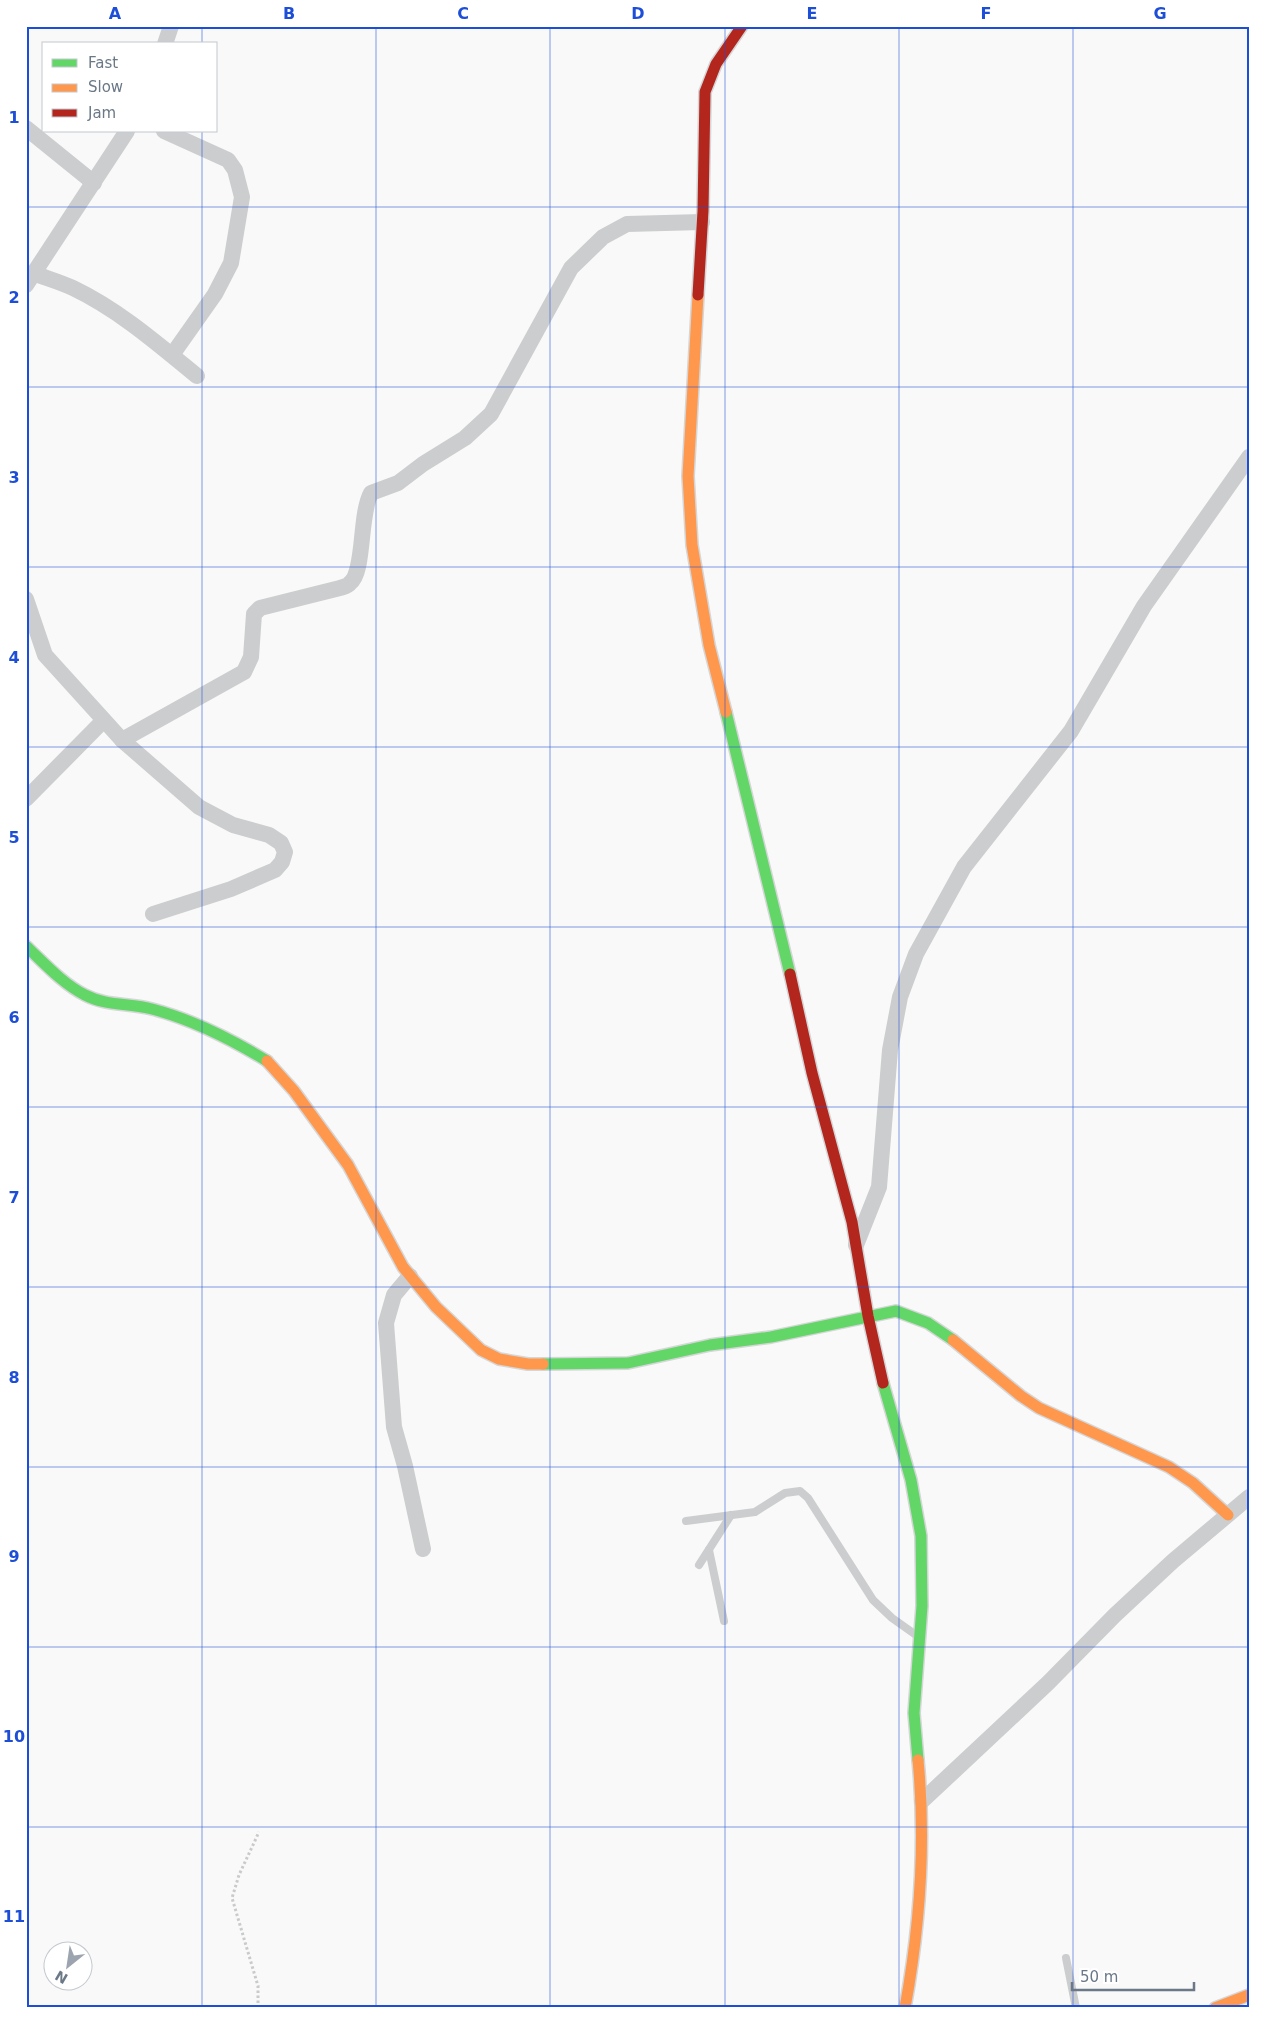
<svg xmlns="http://www.w3.org/2000/svg" width="1275" height="2034" font-family="'DejaVu Sans',sans-serif">
  <style>
    .lines { fill: none; stroke-linecap: round; stroke-linejoin: round }
    .fast-casing { stroke: #d5d6d7; stroke-width: 14 }
    .slow-casing { stroke: #d5d6d7; stroke-width: 14 }
    .jam-casing { stroke: #d5d6d7; stroke-width: 14 }
    .path { stroke: #c9cacc; stroke-width: 3; stroke-dasharray: 2.5 2.5; stroke-linecap: butt }
    .lane { stroke: #cccdce; stroke-width: 8 }
    .street { stroke: #cccdce; stroke-width: 16 }
    .fast { stroke: #63d668; stroke-width: 11 }
    .slow { stroke: #ff974d; stroke-width: 11 }
    .jam { stroke: #b3261e; stroke-width: 11 }
    .grid { fill: none; stroke: #1d4ed8; stroke-width: 1; stroke-opacity: 0.55 }
    .neatline { fill: none; stroke: #1d4ed8; stroke-width: 2 }
    .grid-label { font-size: 16px; text-anchor: middle; font-weight: bold; fill: #1d4ed8 }
  </style>
  <rect width="100%" height="100%" fill="#f9f9f9"/>
  <g class="lines">
    <defs>
      <g id="fast">
        <polyline points="726,712 790,974"/>
        <path d="M26,946C44,963 63,984 85,995C106,1006 130,1003 152,1009C194,1020 231,1039 267,1061"/>
        <polyline points="543,1364 628,1363 710,1345 771,1337 896,1311 928,1323 953,1340"/>
        <polyline points="883,1383 911,1480 921,1536 922,1606 914,1713 918,1760"/>
      </g>
      <g id="slow">
        <polyline points="698,295 688,476 692,545 709,645 726,712"/>
        <polyline points="267,1061 294,1091 348,1165 403,1267 436,1307 481,1350 499,1359 528,1364 543,1364"/>
        <polyline points="953,1340 1021,1396 1039,1408 1169,1467 1193,1483 1228,1515"/>
        <path d="M905,2008C920,1926 926,1843 918,1760"/>
        <polyline points="1215,2008 1249,1995"/>
      </g>
      <g id="jam">
        <polyline points="698,295 703,211 705,92 716,64 742,26"/>
        <polyline points="790,974 812,1073 852,1222 868,1316 883,1383"/>
      </g>
    </defs>
    <!-- fast casing -->
    <use href="#fast" class="fast-casing"/>
    <!-- slow casing -->
    <use href="#slow" class="slow-casing"/>
    <!-- jam casing -->
    <use href="#jam" class="jam-casing"/>
    <!-- path -->
    <polyline class="path" points="258,2008 258,1986 232,1898 239,1875 259,1832"/>
    <!-- lane -->
    <g class="lane">
      <polyline points="686,1521 755,1512 785,1493 800,1491 808,1498 873,1600 892,1618 916,1635"/>
      <polyline points="709,1550 724,1621"/>
      <polyline points="699,1565 731,1515"/>
      <polyline points="1066,1958 1076,2008"/>
    </g>
    <!-- street -->
    <g class="street">
      <polyline points="165,44 171,26"/>
      <polyline points="26,128 94,183"/>
      <polyline points="164,131 228,160 235,170 242,197 231,263 215,294 172,355"/>
      <path d="M33,273C46,278 60,282 73,288C119,310 158,344 197,376"/>
      <polyline points="26,285 127,131"/>
      <polyline points="26,599 45,655 122,740 199,807 233,825 269,835 281,843 285,852 282,862 275,870 231,889 153,914"/>
      <path d="M122,740L244,672L251,657L254,614L260,608L340,588C343,587 348,586 350,583C365,572 359,515 371,493L398,483L423,464L465,438L491,414L571,268L603,237L627,224L702,222"/>
      <polyline points="26,799 103,721"/>
      <polyline points="856,1245 879,1187 890,1050 900,997 916,954 964,867 1071,731 1144,606 1249,457"/>
      <polyline points="410,1276 394,1295 386,1323 394,1427 405,1466 423,1549"/>
      <polyline points="922,1801 1048,1683 1115,1615 1173,1561 1249,1497"/>
    </g>
    <!-- fast -->
    <use href="#fast" class="fast"/>
    <!-- slow -->
    <use href="#slow" class="slow"/>
    <!-- jam -->
    <use href="#jam" class="jam"/>
  </g>
  <!-- grid -->
  <path class="grid" d="M202,26V44M376,26V2008M550,26V2008M725,26V2008M899,26V2008M1073,26V2008M202,131V2008M26,207H1249M26,387H1249M26,567H1249M26,747H1249M26,927H1249M26,1107H1249M26,1287H1249M26,1467H1249M26,1647H1249M26,1827H1249"/>
  <!-- border -->
  <rect width="1275" height="2034" fill="none" stroke="#ffffff" stroke-width="55"/>
  <!-- legend -->
  <rect x="42" y="42" width="175" height="90" fill="#ffffff" stroke="#c3c9cf"/>
  <rect x="52" y="59" width="25" height="8" fill="#63d668" stroke="#c3c9cf"/>
  <text x="88" y="68" font-size="15" fill="#6a7887">Fast</text>
  <rect x="52" y="84" width="25" height="8" fill="#ff974d" stroke="#c3c9cf"/>
  <text x="88" y="92" font-size="15" fill="#6a7887">Slow</text>
  <rect x="52" y="109" width="25" height="8" fill="#b3261e" stroke="#c3c9cf"/>
  <text x="88" y="118" font-size="15" fill="#6a7887">Jam</text>
  <!-- north arrow -->
  <g transform="translate(68 1966) rotate(210)"><circle r="24" fill="#ffffff" stroke="#c3c9cf"/>
  <path d="M0-4L9 19L0 12L-9 19Z" fill="#9ca5af"/>
  <text y="-8" font-size="14" font-weight="bold" text-anchor="middle" fill="#6a7887">N</text>
  </g>
  <!-- scale -->
  <path d="M1072 1982v8h122v-8" fill="none" stroke="#6a7887" stroke-width="2.5"/>
  <text x="1080" y="1982" font-size="15" fill="#6a7887" stroke="#ffffff" stroke-width="4" paint-order="stroke">50 m</text>
  <rect x="28" y="28" width="1220" height="1978" class="neatline"/>
  <g class="grid-label">
    <text x="115" y="19">A</text>
    <text x="289" y="19">B</text>
    <text x="463" y="19">C</text>
    <text x="638" y="19">D</text>
    <text x="812" y="19">E</text>
    <text x="986" y="19">F</text>
    <text x="1160" y="19">G</text>
    <text x="14" y="123">1</text>
    <text x="14" y="303">2</text>
    <text x="14" y="483">3</text>
    <text x="14" y="663">4</text>
    <text x="14" y="843">5</text>
    <text x="14" y="1023">6</text>
    <text x="14" y="1203">7</text>
    <text x="14" y="1383">8</text>
    <text x="14" y="1562">9</text>
    <text x="14" y="1742">10</text>
    <text x="14" y="1922">11</text>
  </g>
</svg>
